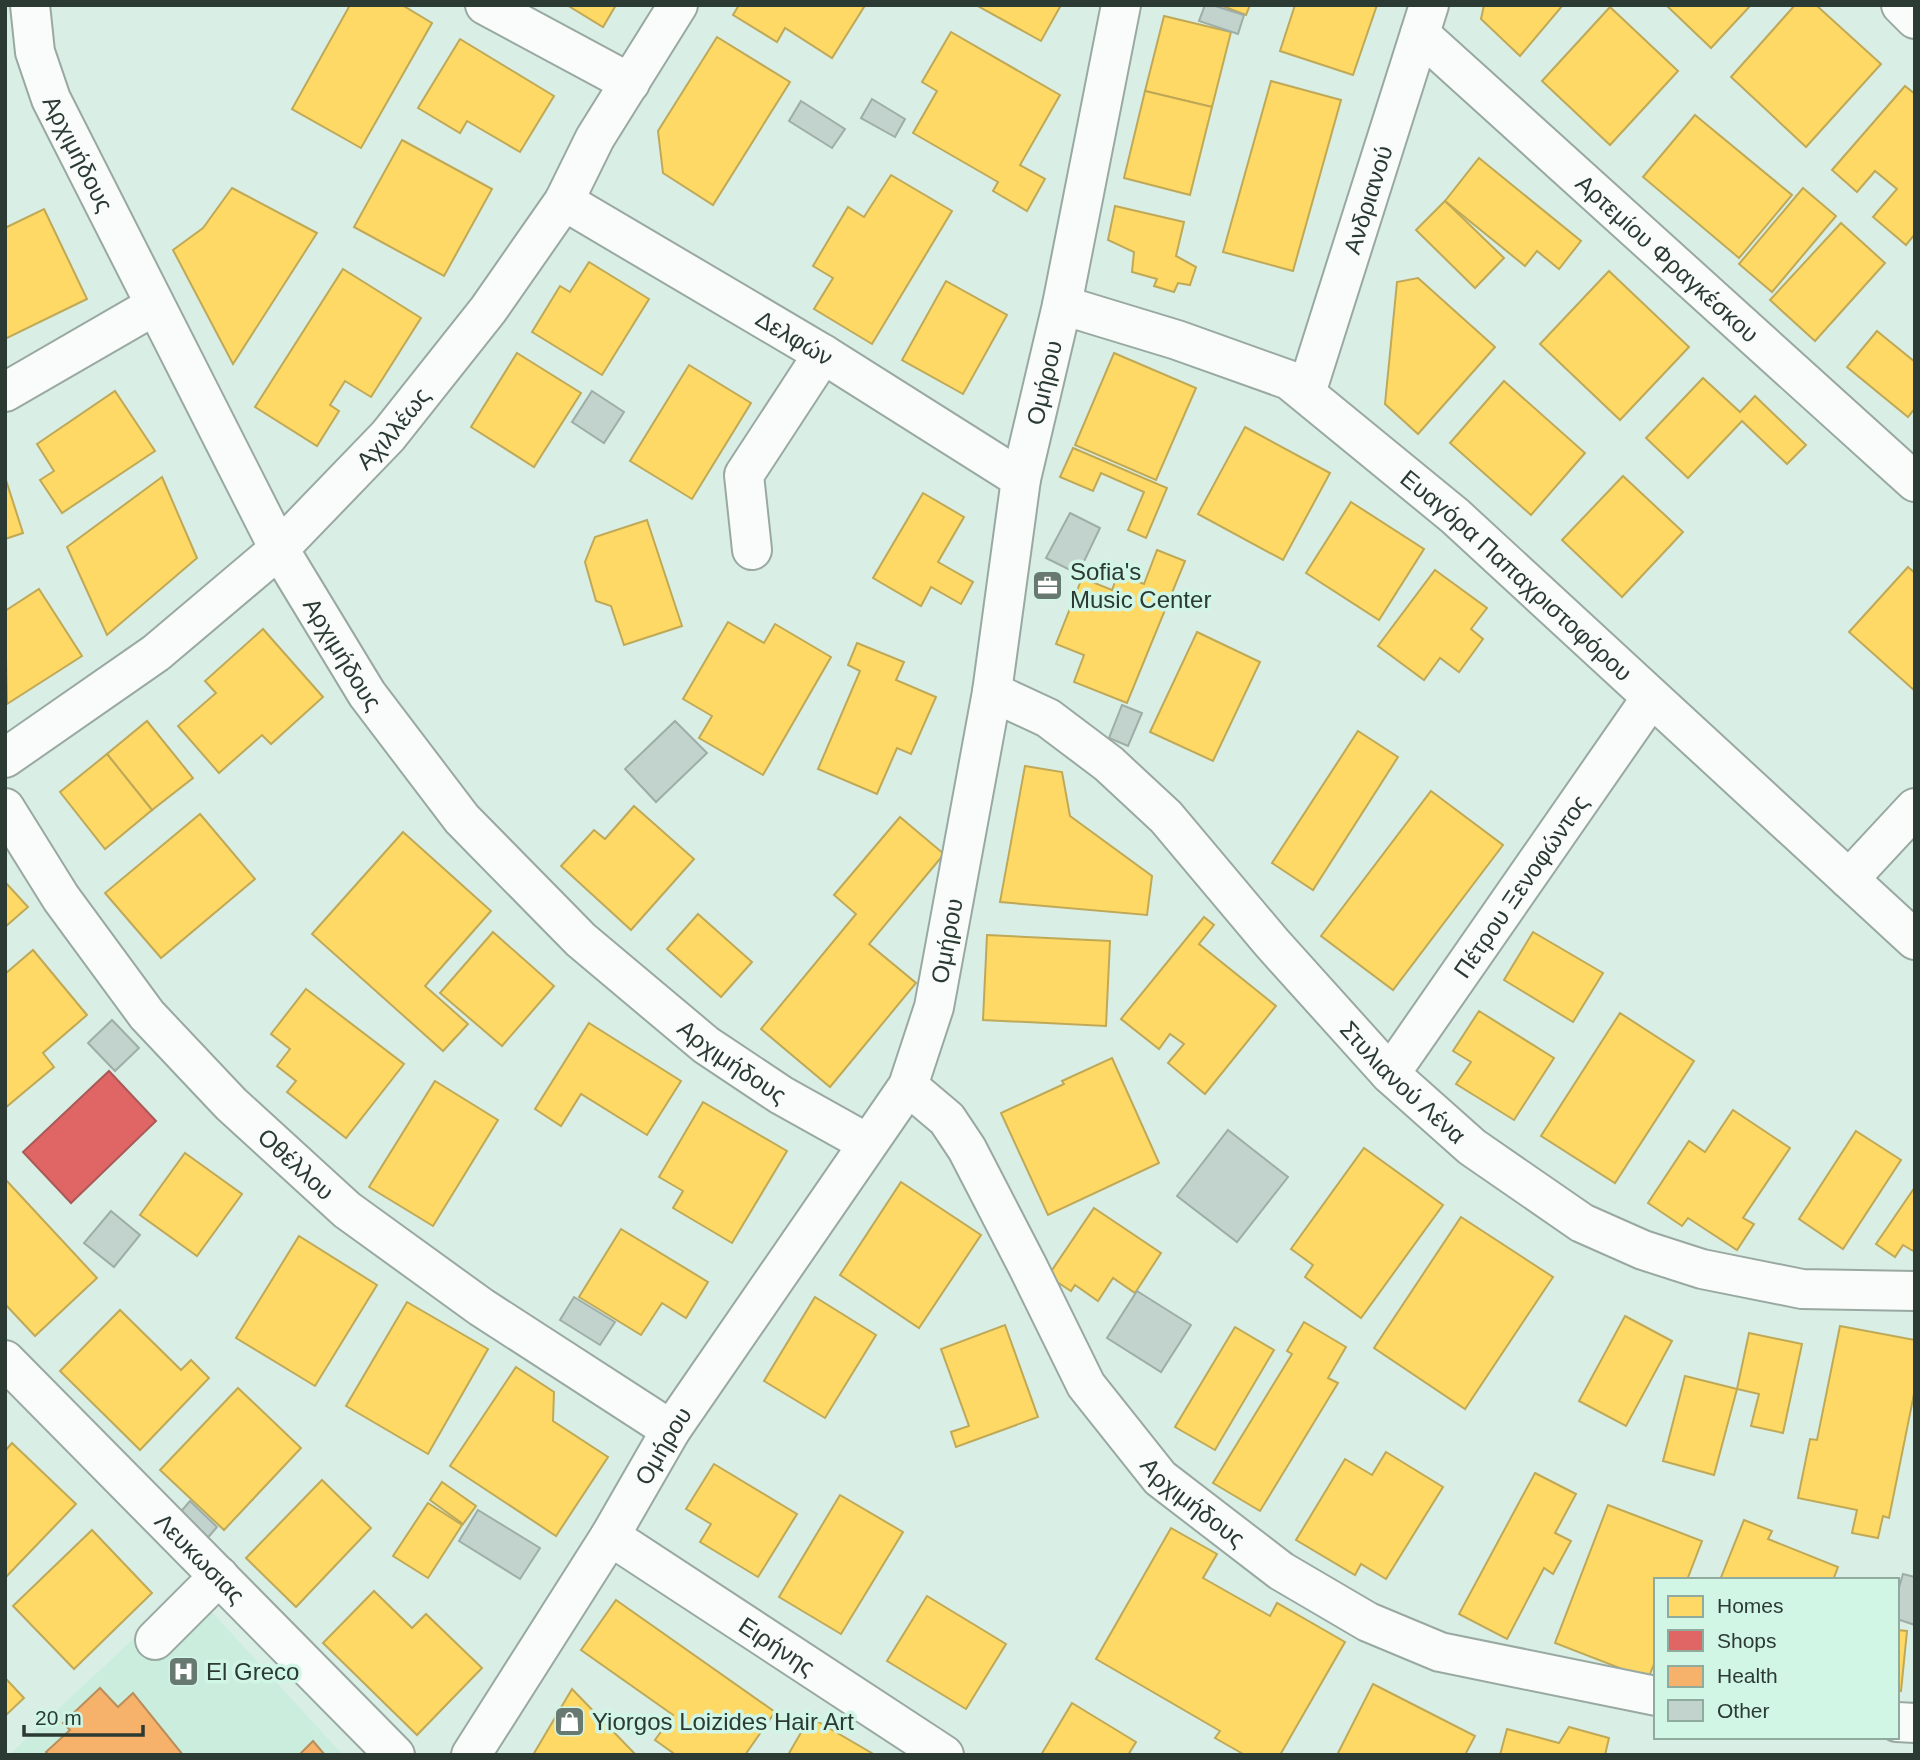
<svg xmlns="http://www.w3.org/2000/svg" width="1920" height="1760" font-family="Helvetica,sans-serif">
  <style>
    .built { fill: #caedde }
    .homes { fill: #ffd966; stroke: #bfa957; stroke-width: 2 }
    .shops { fill: #e06666; stroke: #aa5957; stroke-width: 2 }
    .health { fill: #f6b26b; stroke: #b98e5a; stroke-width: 2 }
    .building { fill: #c2d2cc; stroke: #9eaea7; stroke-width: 2 }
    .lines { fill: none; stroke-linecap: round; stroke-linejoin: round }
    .minor-casing { stroke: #99a9a2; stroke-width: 42 }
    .minor { stroke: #f9fcfb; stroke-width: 38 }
    .labels { text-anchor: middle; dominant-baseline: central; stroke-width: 7; stroke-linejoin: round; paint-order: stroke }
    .street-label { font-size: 24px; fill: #2b3a33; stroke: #d1f6e6 }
    .poi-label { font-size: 24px; fill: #2b3a33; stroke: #d1f6e6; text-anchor: start }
  </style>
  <rect width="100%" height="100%" fill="#d9eee5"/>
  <!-- built -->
  <polygon class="built" points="189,1587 343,1755 9,1755"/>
  <!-- homes -->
  <g class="homes">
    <polygon points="350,5 402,5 432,23 361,148 292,109"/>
    <polygon points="567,5 616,5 603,27"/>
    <polygon points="739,5 861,5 864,7 832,58 785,28 777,42 733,15"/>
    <polygon points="976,5 1061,5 1041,41"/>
    <polygon points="1220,5 1250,5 1246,15"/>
    <polygon points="1295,5 1377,5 1353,75 1280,51"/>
    <polygon points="1484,5 1563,5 1520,56 1481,19"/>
    <polygon points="1666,5 1751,5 1711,48"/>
    <polygon points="1795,5 1816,5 1881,64 1806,147 1731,77"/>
    <polygon points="1610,7 1678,71 1610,145 1542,81"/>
    <polygon points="1164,16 1231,32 1212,107 1145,91"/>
    <polygon points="951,32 1060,95 1020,165 1045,179 1027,211 993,191 998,182 913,133 937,91 922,82"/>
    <polygon points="717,37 790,82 713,205 663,173 658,131"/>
    <polygon points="460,39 554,96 520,152 467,121 460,133 418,108"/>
    <polygon points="1271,81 1341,100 1293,271 1223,252"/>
    <polygon points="1905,86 1915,94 1915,234 1906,245 1873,217 1897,189 1875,171 1857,192 1832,170"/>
    <polygon points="1145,91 1212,107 1190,195 1124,178"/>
    <polygon points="1695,115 1792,195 1739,258 1643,177"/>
    <polygon points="402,140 492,189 444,276 354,227"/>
    <polygon points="1479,158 1581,241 1559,269 1537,251 1525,266 1445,201"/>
    <polygon points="891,175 952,211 872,344 814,309 833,278 813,266 848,207 864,217"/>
    <polygon points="232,188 317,233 233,364 173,250 203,228"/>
    <polygon points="1803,188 1836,216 1772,292 1739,264"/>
    <polygon points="1445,201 1504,258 1475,288 1416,230"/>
    <polygon points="1115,206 1184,222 1176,256 1196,267 1190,285 1178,283 1174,292 1154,286 1157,279 1132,272 1134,252 1108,240"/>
    <polygon points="44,209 87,299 5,339 5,228"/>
    <polygon points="1841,223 1885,263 1815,341 1770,300"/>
    <polygon points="589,262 649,299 602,375 532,332 560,286 570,292"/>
    <polygon points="343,269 421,318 371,397 345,381 330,405 339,411 317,446 255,407"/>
    <polygon points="1609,271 1689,347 1620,420 1540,344"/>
    <polygon points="1418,278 1495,347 1418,434 1385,404 1397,282"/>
    <polygon points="946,281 1007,315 963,394 902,360"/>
    <polygon points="1877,331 1915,362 1915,408 1908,417 1847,367"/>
    <polygon points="517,353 581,393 534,467 471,427"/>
    <polygon points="1114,353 1196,388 1156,480 1075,445"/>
    <polygon points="689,365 751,403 692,499 630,461"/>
    <polygon points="1703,378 1740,412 1755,396 1806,445 1787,464 1742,421 1688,478 1646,438"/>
    <polygon points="1504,381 1585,453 1531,515 1450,443"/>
    <polygon points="115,391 155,451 62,513 40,480 54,471 37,444"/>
    <polygon points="1245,427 1330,473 1283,560 1198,514"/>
    <polygon points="1073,448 1167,488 1146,538 1128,530 1144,492 1101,473 1093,491 1060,477"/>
    <polygon points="1623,476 1683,532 1622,597 1562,540"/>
    <polygon points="5,477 23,533 5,539"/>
    <polygon points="162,477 197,558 107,635 67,547"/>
    <polygon points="923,493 964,517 938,562 973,582 961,604 931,587 921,606 873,578"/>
    <polygon points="1351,502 1424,549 1379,620 1306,573"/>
    <polygon points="647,520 682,626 624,645 611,606 596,601 585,562 595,537"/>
    <polygon points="1157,550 1185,561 1127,703 1074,682 1084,655 1056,644 1082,578 1112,590 1118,574 1144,584"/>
    <polygon points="1908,567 1915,573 1915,691 1849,632"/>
    <polygon points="1435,570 1487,608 1471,629 1483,639 1459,672 1440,658 1424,680 1378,646"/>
    <polygon points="39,589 82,656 7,704 5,611"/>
    <polygon points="728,622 764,643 775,624 831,657 763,775 699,738 712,716 683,699"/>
    <polygon points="263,629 323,697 271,744 262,735 219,773 178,726 216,693 205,681"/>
    <polygon points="1197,632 1260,662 1213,761 1150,732"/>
    <polygon points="857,643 904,662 896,680 936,697 911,754 897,748 877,794 818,769 860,671 848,665"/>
    <polygon points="147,721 193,778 152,810 107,754"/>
    <polygon points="1358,731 1398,757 1313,890 1272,863"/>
    <polygon points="107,754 152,810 105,849 60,792"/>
    <polygon points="1025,766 1062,772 1070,816 1152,876 1147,915 1000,902"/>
    <polygon points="1431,791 1503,845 1393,990 1321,936"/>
    <polygon points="634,806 694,859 631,930 561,866 594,830 605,839"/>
    <polygon points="200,814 255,879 161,958 105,893"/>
    <polygon points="900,817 944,854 869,944 916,983 830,1087 761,1029 856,914 834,895"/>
    <polygon points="403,832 491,911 425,986 468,1024 443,1051 312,934"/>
    <polygon points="5,882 28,907 5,927"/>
    <polygon points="698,914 752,962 721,997 667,949"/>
    <polygon points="1204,917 1214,925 1199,944 1276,1006 1205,1094 1168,1063 1184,1044 1170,1034 1159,1049 1121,1019"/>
    <polygon points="493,932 554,986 502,1046 440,993"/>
    <polygon points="1533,932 1603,973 1573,1022 1504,980"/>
    <polygon points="987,935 1110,941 1106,1026 983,1020"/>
    <polygon points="33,950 87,1015 43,1053 54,1067 5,1108 5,974"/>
    <polygon points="306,989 404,1064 346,1138 287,1092 296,1081 277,1066 290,1049 271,1034"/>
    <polygon points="1479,1011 1554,1058 1514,1120 1456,1084 1471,1062 1453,1051"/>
    <polygon points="1620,1013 1694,1061 1615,1183 1541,1136"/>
    <polygon points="589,1023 681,1081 647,1135 581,1094 561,1126 535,1109"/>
    <polygon points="1112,1058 1159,1163 1048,1215 1001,1113 1064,1084 1062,1081"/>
    <polygon points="435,1081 498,1120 433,1226 369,1187"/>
    <polygon points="703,1102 787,1151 732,1243 673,1208 683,1191 659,1177"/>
    <polygon points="1733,1110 1790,1148 1743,1218 1754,1224 1737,1250 1688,1218 1682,1226 1648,1203 1689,1141 1705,1152"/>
    <polygon points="1856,1131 1901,1160 1843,1249 1799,1219"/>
    <polygon points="1364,1148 1443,1205 1361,1318 1305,1277 1313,1265 1291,1249"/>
    <polygon points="185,1153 242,1194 197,1256 140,1215"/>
    <polygon points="5,1179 97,1278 35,1336 5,1304"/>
    <polygon points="901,1182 981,1235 919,1328 840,1275"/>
    <polygon points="1915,1187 1915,1252 1903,1245 1895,1257 1876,1244"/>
    <polygon points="1094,1208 1161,1253 1135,1293 1113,1278 1098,1301 1075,1285 1071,1291 1048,1276"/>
    <polygon points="1461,1217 1553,1277 1465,1409 1374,1348"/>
    <polygon points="621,1229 708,1282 686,1318 662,1303 641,1335 579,1297"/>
    <polygon points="299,1236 377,1285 315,1386 236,1338"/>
    <polygon points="815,1297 876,1335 825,1418 764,1381"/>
    <polygon points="407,1302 488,1349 428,1454 346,1406"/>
    <polygon points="120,1310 181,1370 191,1360 209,1378 140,1450 60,1371"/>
    <polygon points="1625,1316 1672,1341 1626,1426 1579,1401"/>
    <polygon points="1304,1322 1346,1347 1328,1378 1338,1383 1260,1511 1213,1483 1292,1354 1287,1351"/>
    <polygon points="1005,1325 1038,1417 956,1447 951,1432 969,1426 941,1349"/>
    <polygon points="1840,1326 1915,1340 1915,1389 1889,1518 1883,1516 1878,1538 1852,1533 1857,1510 1798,1498 1810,1439 1817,1440"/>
    <polygon points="1235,1327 1274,1350 1215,1450 1175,1427"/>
    <polygon points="1749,1333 1802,1344 1783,1433 1751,1426 1759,1394 1737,1389"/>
    <polygon points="516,1367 554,1392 553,1421 608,1457 556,1536 450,1466"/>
    <polygon points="1685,1376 1737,1389 1714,1475 1663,1461"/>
    <polygon points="238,1388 301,1448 224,1530 160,1470"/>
    <polygon points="12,1443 76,1504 5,1578 5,1451"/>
    <polygon points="1386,1452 1443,1487 1386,1579 1361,1564 1355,1575 1296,1540 1345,1459 1372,1475"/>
    <polygon points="714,1464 797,1514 758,1577 700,1542 711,1524 686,1509"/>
    <polygon points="1535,1473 1576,1494 1555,1533 1571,1541 1553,1574 1544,1568 1507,1639 1459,1614"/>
    <polygon points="322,1480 371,1528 296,1607 246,1558"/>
    <polygon points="442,1482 476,1506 463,1524 430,1500"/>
    <polygon points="840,1495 903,1532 841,1634 779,1597"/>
    <polygon points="428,1503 462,1525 428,1578 393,1556"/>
    <polygon points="1608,1505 1702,1541 1687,1580 1656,1580 1656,1659 1648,1679 1555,1643"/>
    <polygon points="1744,1520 1772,1531 1768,1539 1838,1567 1833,1580 1720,1580"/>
    <polygon points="1171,1528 1217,1554 1203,1578 1270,1616 1277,1603 1345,1642 1280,1755 1245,1755 1215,1738 1220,1731 1096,1659"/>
    <polygon points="92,1530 152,1593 74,1669 13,1606"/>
    <polygon points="374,1591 412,1628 426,1614 482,1668 417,1735 323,1643"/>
    <polygon points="927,1596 1006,1644 966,1709 887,1661"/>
    <polygon points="616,1600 775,1712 745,1755 676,1755 655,1740 673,1715 581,1650"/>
    <polygon points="1897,1630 1907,1631 1901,1691 1897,1690"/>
    <polygon points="7,1680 24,1698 5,1716 5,1683"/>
    <polygon points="1373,1684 1475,1736 1465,1755 1337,1755"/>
    <polygon points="572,1689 636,1755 533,1755"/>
    <polygon points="1072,1703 1136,1742 1128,1755 1041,1755"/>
    <polygon points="810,1717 875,1755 788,1755"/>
    <polygon points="1569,1727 1609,1738 1605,1755 1500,1755 1507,1729 1559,1743"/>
  </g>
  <!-- shops -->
  <polygon class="shops" points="109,1071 156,1121 71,1203 23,1152"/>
  <!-- health -->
  <g class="health">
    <polygon points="100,1688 118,1707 133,1693 183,1755 49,1755 46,1752 70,1730 63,1723"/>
    <polygon points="313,1741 325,1755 299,1755"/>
  </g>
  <!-- building -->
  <g class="building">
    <polygon points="1205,5 1212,5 1244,15 1238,34 1199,21"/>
    <polygon points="872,99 905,119 895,137 861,118"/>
    <polygon points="801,101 845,129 832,148 789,121"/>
    <polygon points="592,391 624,412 604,443 572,422"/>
    <polygon points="1070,513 1100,528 1078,574 1046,558"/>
    <polygon points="1122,705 1142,713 1128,746 1109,738"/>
    <polygon points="675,721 707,753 656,802 625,769"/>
    <polygon points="112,1020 139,1048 115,1071 88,1043"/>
    <polygon points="1228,1130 1288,1177 1237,1242 1177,1196"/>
    <polygon points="111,1211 140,1235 114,1267 84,1243"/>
    <polygon points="1137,1291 1191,1325 1161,1372 1107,1338"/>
    <polygon points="574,1297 615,1322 600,1345 560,1320"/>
    <polygon points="190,1501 217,1527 205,1541 178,1515"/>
    <polygon points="478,1510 540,1548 520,1579 459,1541"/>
    <polygon points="1903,1574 1915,1577 1915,1625 1897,1619 1897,1594"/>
  </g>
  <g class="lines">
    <defs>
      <g id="minor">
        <path id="s1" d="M30,5L35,52L51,99L279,549L367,694L462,819L581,940L706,1045L781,1095L867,1143"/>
        <polyline points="485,5 630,83"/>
        <polyline points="1901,5 1915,19"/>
        <path id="s2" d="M1420,34L1915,482"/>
        <path id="s3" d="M564,201L823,354L1021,479"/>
        <path id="s4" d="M1062,305L1177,340L1289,380L1455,516L1915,940"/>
        <polyline points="5,392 154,306"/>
        <path id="s5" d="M1306,393L1429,5"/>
        <polyline points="752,550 744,475 823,354"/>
        <path id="s6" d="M992,692L1048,718L1109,764L1166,817L1272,943L1390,1074L1472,1147L1582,1223L1643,1250L1702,1269L1802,1289L1915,1291"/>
        <path id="s7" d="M5,758L156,653L279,549L388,436L488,310L564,201L595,138L678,5"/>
        <path id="s8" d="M5,808L61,898L147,1015L231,1104L347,1210L481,1307L671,1430"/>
        <polyline points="1849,879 1915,808"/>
        <path id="s9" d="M1390,1074L1651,698"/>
        <path id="s10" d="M908,1086L947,1119L967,1149L1028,1267L1086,1385L1160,1478L1281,1571L1368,1622L1440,1652L1656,1696"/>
        <path id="s11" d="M5,1360L395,1755"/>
        <path id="s12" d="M610,1536L944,1755"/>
        <polyline points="155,1640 219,1576"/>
        <polyline points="1897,1722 1915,1723"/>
        <path id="s13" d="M471,1755L610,1536L671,1430L908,1086L934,1007L992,692L1021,479L1062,305L1121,5"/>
      </g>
    </defs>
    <!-- minor casing -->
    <use href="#minor" class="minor-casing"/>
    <!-- minor -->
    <use href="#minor" class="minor"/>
  </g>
  <!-- icons -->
  <defs>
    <symbol id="office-square" viewBox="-11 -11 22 22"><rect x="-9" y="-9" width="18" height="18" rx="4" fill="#687971" stroke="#d1f6e6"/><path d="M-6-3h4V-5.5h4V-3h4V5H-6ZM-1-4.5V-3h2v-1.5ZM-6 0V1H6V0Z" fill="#fff"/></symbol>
    <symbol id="hospital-square" viewBox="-11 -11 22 22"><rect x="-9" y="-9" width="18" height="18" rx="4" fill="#687971" stroke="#d1f6e6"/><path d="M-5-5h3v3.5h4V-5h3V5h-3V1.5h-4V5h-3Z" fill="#fff"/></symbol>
    <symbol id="shop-square" viewBox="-11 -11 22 22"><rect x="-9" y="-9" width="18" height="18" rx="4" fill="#687971" stroke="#d1f6e6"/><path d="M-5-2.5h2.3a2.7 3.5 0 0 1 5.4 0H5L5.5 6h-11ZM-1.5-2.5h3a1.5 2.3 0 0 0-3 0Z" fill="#fff"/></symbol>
  </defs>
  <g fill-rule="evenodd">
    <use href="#office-square" x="1030" y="568" width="35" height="35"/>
    <use href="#hospital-square" x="166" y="1654" width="35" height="35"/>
    <use href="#shop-square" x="552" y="1704" width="35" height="35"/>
  </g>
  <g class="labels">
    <!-- street labels -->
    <g class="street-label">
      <text stroke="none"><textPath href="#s1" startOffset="158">Αρχιμήδους</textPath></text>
      <text stroke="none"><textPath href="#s5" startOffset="203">Ανδριανού</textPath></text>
      <text stroke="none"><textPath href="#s2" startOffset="334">Αρτεμίου Φραγκέσκου</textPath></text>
      <text stroke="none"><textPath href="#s3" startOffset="268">Δελφών</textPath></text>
      <text stroke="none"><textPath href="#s13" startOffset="1517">Ομήρου</textPath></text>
      <text stroke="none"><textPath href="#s7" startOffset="511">Αχιλλέως</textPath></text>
      <text stroke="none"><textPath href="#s4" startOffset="539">Ευαγόρα Παπαχριστοφόρου</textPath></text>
      <text stroke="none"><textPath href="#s1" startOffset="724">Αρχιμήδους</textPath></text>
      <text stroke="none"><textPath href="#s9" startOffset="229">Πέτρου Ξενοφώντος</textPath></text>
      <text stroke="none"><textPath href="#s13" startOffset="950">Ομήρου</textPath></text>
      <text stroke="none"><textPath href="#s1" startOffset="1292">Αρχιμήδους</textPath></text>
      <text stroke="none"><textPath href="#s6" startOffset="572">Στυλιανού Λένα</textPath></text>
      <text stroke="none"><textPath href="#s8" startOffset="462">Οθέλλου</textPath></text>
      <text stroke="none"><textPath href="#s13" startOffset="364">Ομήρου</textPath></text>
      <text stroke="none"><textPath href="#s10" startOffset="511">Αρχιμήδους</textPath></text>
      <text stroke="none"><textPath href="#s11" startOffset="278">Λευκωσιας</textPath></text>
      <text stroke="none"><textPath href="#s12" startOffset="200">Ειρήνης</textPath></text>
    </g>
    <!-- poi labels -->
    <g class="poi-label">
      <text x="1070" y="571">Sofia's<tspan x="1070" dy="28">Music Center</tspan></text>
      <text x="206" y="1671">El Greco</text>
      <text x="592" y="1721">Yiorgos Loizides Hair Art</text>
    </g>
  </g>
  <!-- border -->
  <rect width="1920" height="1760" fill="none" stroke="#2b3a33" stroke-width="14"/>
  <!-- legend -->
  <rect x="1654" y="1578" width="245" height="161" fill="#d1f6e6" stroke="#8fab9e" stroke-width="2"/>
  <rect x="1668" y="1596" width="35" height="21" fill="#ffd966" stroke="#8fab9e" stroke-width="2"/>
  <text x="1717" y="1613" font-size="21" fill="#2b3a33">Homes</text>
  <rect x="1668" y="1630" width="35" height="21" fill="#e06666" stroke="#8fab9e" stroke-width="2"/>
  <text x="1717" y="1648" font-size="21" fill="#2b3a33">Shops</text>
  <rect x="1668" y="1666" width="35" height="21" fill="#f6b26b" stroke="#8fab9e" stroke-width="2"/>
  <text x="1717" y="1683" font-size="21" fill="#2b3a33">Health</text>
  <rect x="1668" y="1700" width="35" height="21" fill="#c2d2cc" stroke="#8fab9e" stroke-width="2"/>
  <text x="1717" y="1718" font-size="21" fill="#2b3a33">Other</text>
  <!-- scale -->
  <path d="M24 1725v10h119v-10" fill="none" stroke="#2b3a33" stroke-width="3.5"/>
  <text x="35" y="1725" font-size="21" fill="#2b3a33" stroke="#d1f6e6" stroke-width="5" paint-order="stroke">20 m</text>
</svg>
